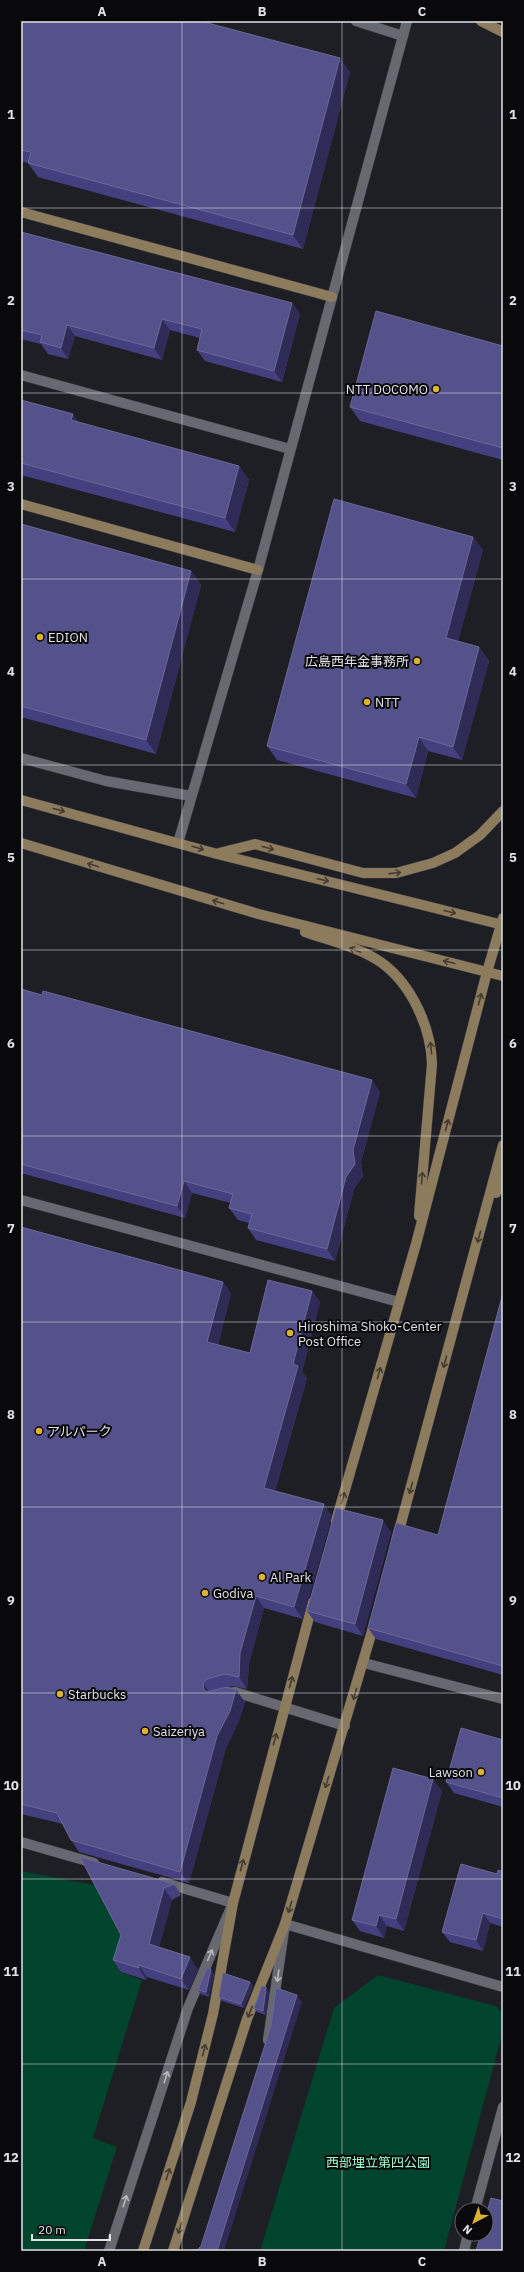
<svg xmlns="http://www.w3.org/2000/svg" width="524" height="2272" font-family="'IBM Plex Sans','Noto Sans JP',sans-serif">
  <style>
    .green { fill: #01442d }
    .lines { fill: none; stroke-linecap: round; stroke-linejoin: round }
    .lane-casing { stroke: #38393d; stroke-width: 11 }
    .street-casing { stroke: #38393d; stroke-width: 11 }
    .secondary-casing { stroke: #38393d; stroke-width: 11 }
    .lane { stroke: #686970; stroke-width: 10 }
    .street { stroke: #686970; stroke-width: 10 }
    .secondary { stroke: #8d7b5e; stroke-width: 10 }
    .wall { fill: #443f7f }
    .shaded-wall { fill: #2e2b56 }
    .building { fill: #55518a; stroke: #6b6898 }
    .oneway { stroke: #443c30 }
    .oneway2 { stroke: #b7b8bd }
    .grid { fill: none; stroke: #e1e2e6; stroke-width: 1; stroke-opacity: 0.55 }
    .poi-dot { fill: #dcb233; stroke: #09090b; stroke-width: 1.5 }
    .labels { text-anchor: middle; dominant-baseline: central; stroke-width: 4; stroke-linejoin: round; paint-order: stroke }
    .poi-label { font-size: 13px; fill: #e1e2e6; stroke: #09090b; text-anchor: start }
    .park-label { font-size: 13px; fill: #9bfccd; stroke: #09090b }
    .neatline { fill: none; stroke: #e1e2e6; stroke-width: 1.5 }
    .grid-label { font-size: 13px; text-anchor: middle; font-weight: bold; fill: #e1e2e6 }
  </style>
  <rect width="100%" height="100%" fill="#1e1f24"/>
  <!-- green -->
  <g class="green">
    <polygon points="21,1871 95,1885 127,1948 120,1972 142,1980 93,2138 117,2147 84,2251 21,2251"/>
    <polygon points="378,1975 496,2006 503,2014 503,2031 444,2251 260,2251 334,2008"/>
  </g>
  <g class="lines">
    <defs>
      <polyline id="lane" points="226,1694 235,1692 345,1726"/>
      <g id="street">
        <polyline points="356,21 403,36"/>
        <polyline points="21,375 290,449"/>
        <polyline points="21,758 106,781 191,796"/>
        <polyline points="178,843 258,570 407,21"/>
        <polyline points="21,1200 399,1302"/>
        <polyline points="364,1663 503,1699"/>
        <polyline points="21,1842 94,1863"/>
        <polyline points="268,2040 285,1924 503,1987"/>
        <polyline points="475,2210 503,2107"/>
        <polyline points="109,2251 188,2008 233,1903 162,1882"/>
        <polyline points="464,2251 468,2234"/>
      </g>
      <g id="secondary">
        <polyline points="481,21 503,32"/>
        <polyline points="21,212 332,297"/>
        <polyline points="21,504 258,570"/>
        <polyline points="21,800 217,854 503,925"/>
        <polyline points="21,843 255,913 503,976"/>
        <polyline points="219,853 255,844 363,873 396,873 433,863 455,853 480,835 503,811"/>
        <path d="M305,932C330,941 360,947 382,963C412,985 431,1028 432,1064L419,1216"/>
        <polyline points="496,1193 503,1176"/>
        <polyline points="336,1521 416,1244 487,972 503,918"/>
        <polyline points="397,1538 503,1145"/>
        <polyline points="143,2251 191,2102 213,2014 233,1903 313,1602"/>
        <polyline points="173,2251 247,2019 285,1924 375,1621"/>
      </g>
    </defs>
    <!-- lane casing -->
    <use href="#lane" class="lane-casing"/>
    <!-- street casing -->
    <use href="#street" class="street-casing"/>
    <!-- secondary casing -->
    <use href="#secondary" class="secondary-casing"/>
    <!-- lane -->
    <use href="#lane" class="lane"/>
    <!-- street -->
    <use href="#street" class="street"/>
    <!-- secondary -->
    <use href="#secondary" class="secondary"/>
  </g>
  <!-- wall -->
  <g class="wall">
    <polygon points="21,21 350,72 303,249 38,177 28,163 21,161"/>
    <polygon points="21,232 292,303 300,314 282,382 205,361 197,350 200,338 170,330 162,360 75,336 68,359 48,354 41,344 21,339"/>
    <polygon points="503,346 503,460 360,421 350,407"/>
    <polygon points="21,400 79,423 239,466 249,480 235,532 21,475"/>
    <polygon points="21,524 191,571 201,585 156,754 21,717"/>
    <polygon points="473,537 483,550 458,641 479,647 489,661 462,760 428,751 416,798 277,760 267,746"/>
    <polygon points="21,989 380,1092 361,1162 363,1176 354,1189 335,1261 256,1240 248,1228 249,1223 238,1220 229,1208 231,1203 192,1193 185,1218 21,1173"/>
    <polygon points="21,1227 231,1293 218,1345 250,1353 312,1291 320,1302 302,1372 307,1378 275,1491 332,1516 303,1619 264,1608 249,1664 247,1689 233,1686 228,1687 236,1690 245,1702 238,1723 226,1748 189,1883 79,1852 71,1840 63,1824 21,1814"/>
    <polygon points="503,1293 503,1675 376,1639 368,1628 438,1535"/>
    <polygon points="391,1532 363,1636 315,1622 307,1611"/>
    <polygon points="503,1740 503,1807 454,1793 446,1782"/>
    <polygon points="442,1791 404,1931 387,1926 384,1938 360,1931 352,1920"/>
    <polygon points="80,1857 174,1884 181,1895 172,1900 159,1947 198,1969 189,1990 147,1977 146,1980 121,1972 113,1960 121,1935"/>
    <polygon points="503,1872 503,1927 490,1923 483,1951 450,1942 442,1932 497,1874"/>
    <polygon points="211,1969 214,1974 209,1997 201,1994 198,1990"/>
    <polygon points="250,1982 253,1986 244,2008 222,2001 219,1997"/>
    <polygon points="266,1987 269,1992 266,2015 257,2012 254,2008"/>
  </g>
  <!-- shaded-wall -->
  <g class="shaded-wall">
    <polygon points="340,58 350,72 303,249 293,235"/>
    <polygon points="292,303 300,314 282,382 274,371"/>
    <polygon points="162,319 170,330 162,360 154,348"/>
    <polygon points="67,325 75,336 68,359 61,348"/>
    <polygon points="73,414 83,428 71,420"/>
    <polygon points="239,466 249,480 235,532 225,518"/>
    <polygon points="473,537 483,550 455,652 446,638"/>
    <polygon points="191,571 201,585 156,754 146,740"/>
    <polygon points="479,647 489,661 462,760 453,747"/>
    <polygon points="419,737 428,751 416,798 406,784"/>
    <polygon points="372,1080 380,1092 361,1162 363,1176 354,1189 335,1261 327,1249"/>
    <polygon points="184,1181 192,1193 185,1218 177,1206"/>
    <polygon points="223,1282 231,1293 216,1354 207,1342"/>
    <polygon points="312,1291 320,1302 302,1372 307,1378 272,1500 264,1488 293,1364"/>
    <polygon points="324,1504 332,1516 303,1619 294,1607"/>
    <polygon points="383,1520 391,1532 363,1636 355,1624"/>
    <polygon points="256,1596 264,1608 249,1664 247,1689 239,1677 240,1653"/>
    <polygon points="203,1683 211,1695 204,1690"/>
    <polygon points="236,1690 245,1702 238,1723 226,1748 189,1883 180,1872 217,1736"/>
    <polygon points="433,1779 442,1791 404,1931 396,1919"/>
    <polygon points="164,1888 172,1900 157,1955 149,1944"/>
    <polygon points="483,1913 490,1923 483,1951 476,1940"/>
    <polygon points="379,1915 387,1926 384,1938 376,1926"/>
    <polygon points="190,1957 198,1969 189,1990 181,1979"/>
    <polygon points="139,1965 147,1977 146,1980 139,1968"/>
    <polygon points="211,1969 214,1974 209,1997 206,1992"/>
    <polygon points="250,1982 253,1986 244,2008 241,2004"/>
    <polygon points="266,1987 269,1992 266,2015 263,2011"/>
    <polygon points="297,1995 302,2002 224,2251 217,2251"/>
  </g>
  <!-- building -->
  <g class="building">
    <polygon points="21,21 200,21 340,58 293,235 28,163 31,152 21,150"/>
    <polygon points="21,232 292,303 274,371 197,350 202,329 162,319 154,348 67,325 61,348 40,342 42,335 21,330"/>
    <polygon points="376,311 503,346 503,448 350,407"/>
    <polygon points="21,400 73,414 71,420 239,466 225,518 21,463"/>
    <polygon points="334,499 473,537 446,638 479,647 453,747 419,737 406,784 267,746"/>
    <polygon points="21,524 191,571 146,740 21,706"/>
    <polygon points="21,989 42,995 43,991 372,1080 353,1150 355,1164 346,1177 327,1249 248,1228 252,1214 229,1208 233,1194 184,1181 177,1206 21,1164"/>
    <polygon points="21,1227 223,1282 207,1342 250,1353 268,1280 312,1291 293,1364 298,1366 264,1488 324,1504 294,1607 256,1596 240,1653 239,1677 225,1674 207,1679 203,1683 204,1690 207,1692 227,1687 236,1690 230,1711 217,1736 180,1872 71,1840 57,1813 21,1804"/>
    <polygon points="503,1293 503,1666 368,1628 396,1523 438,1535"/>
    <polygon points="336,1508 383,1520 355,1624 307,1611"/>
    <polygon points="461,1728 503,1740 503,1798 446,1782"/>
    <polygon points="393,1768 433,1779 396,1919 379,1915 376,1926 352,1920"/>
    <polygon points="80,1857 174,1884 164,1888 149,1944 190,1957 181,1979 139,1965 139,1968 113,1960 121,1935"/>
    <polygon points="461,1864 497,1874 498,1870 503,1872 503,1919 483,1913 476,1940 442,1932"/>
    <polygon points="207,1968 211,1969 206,1992 198,1990"/>
    <polygon points="223,1973 250,1982 241,2004 219,1997"/>
    <polygon points="262,1986 266,1987 263,2011 254,2008"/>
    <polygon points="276,1988 297,1995 217,2251 192,2251 193,2250 197,2250 201,2246 271,2026"/>
    <polygon points="491,2198 503,2201 503,2251 476,2251 481,2234 486,2234 486,2216"/>
  </g>
  <!-- one-way arrows -->
  <defs><path id="oneway-shaft" d="M-6 0H5M1.5-3L5.5 0L1.5 3" fill="none" stroke-width="1.6" stroke-linecap="round" stroke-linejoin="round"/></defs>
  <g class="oneway">
    <use href="#oneway-shaft" transform="translate(59 810) rotate(15)"/>
    <use href="#oneway-shaft" transform="translate(198 848) rotate(16)"/>
    <use href="#oneway-shaft" transform="translate(268 848) rotate(15)"/>
    <use href="#oneway-shaft" transform="translate(93 865) rotate(-163)"/>
    <use href="#oneway-shaft" transform="translate(395 873) rotate(-6)"/>
    <use href="#oneway-shaft" transform="translate(323 880) rotate(14)"/>
    <use href="#oneway-shaft" transform="translate(218 902) rotate(-163)"/>
    <use href="#oneway-shaft" transform="translate(450 912) rotate(14)"/>
    <use href="#oneway-shaft" transform="translate(355 950) rotate(-158)"/>
    <use href="#oneway-shaft" transform="translate(449 962) rotate(-166)"/>
    <use href="#oneway-shaft" transform="translate(480 999) rotate(-75)"/>
    <use href="#oneway-shaft" transform="translate(431 1048) rotate(-96)"/>
    <use href="#oneway-shaft" transform="translate(447 1125) rotate(-75)"/>
    <use href="#oneway-shaft" transform="translate(422 1178) rotate(-85)"/>
    <use href="#oneway-shaft" transform="translate(479 1237) rotate(105)"/>
    <use href="#oneway-shaft" transform="translate(445 1362) rotate(105)"/>
    <use href="#oneway-shaft" transform="translate(379 1373) rotate(-74)"/>
    <use href="#oneway-shaft" transform="translate(411 1488) rotate(105)"/>
    <use href="#oneway-shaft" transform="translate(343 1498) rotate(-74)"/>
    <use href="#oneway-shaft" transform="translate(291 1682) rotate(-75)"/>
    <use href="#oneway-shaft" transform="translate(355 1694) rotate(106)"/>
    <use href="#oneway-shaft" transform="translate(275 1739) rotate(-75)"/>
    <use href="#oneway-shaft" transform="translate(327 1782) rotate(107)"/>
    <use href="#oneway-shaft" transform="translate(242 1865) rotate(-75)"/>
    <use href="#oneway-shaft" transform="translate(290 1907) rotate(107)"/>
    <use href="#oneway-shaft" transform="translate(250 2012) rotate(112)"/>
    <use href="#oneway-shaft" transform="translate(204 2050) rotate(-76)"/>
    <use href="#oneway-shaft" transform="translate(168 2174) rotate(-72)"/>
    <use href="#oneway-shaft" transform="translate(180 2228) rotate(108)"/>
  </g>
  <g class="oneway2">
    <use href="#oneway-shaft" transform="translate(210 1955) rotate(-67)"/>
    <use href="#oneway-shaft" transform="translate(278 1976) rotate(98)"/>
    <use href="#oneway-shaft" transform="translate(166 2077) rotate(-72)"/>
    <use href="#oneway-shaft" transform="translate(125 2201) rotate(-72)"/>
  </g>
  <!-- grid -->
  <path class="grid" d="M182,21V2251M342,21V2251M21,208H503M21,393H503M21,579H503M21,765H503M21,950H503M21,1136H503M21,1322H503M21,1507H503M21,1693H503M21,1879H503M21,2064H503"/>
  <!-- markers -->
  <g class="poi-dot">
    <circle cx="436" cy="389" r="4"/>
    <circle cx="40" cy="637" r="4"/>
    <circle cx="417" cy="661" r="4"/>
    <circle cx="367" cy="702" r="4"/>
    <circle cx="290" cy="1333" r="4"/>
    <circle cx="39" cy="1431" r="4"/>
    <circle cx="262" cy="1577" r="4"/>
    <circle cx="205" cy="1593" r="4"/>
    <circle cx="60" cy="1694" r="4"/>
    <circle cx="145" cy="1731" r="4"/>
    <circle cx="481" cy="1772" r="4"/>
  </g>
  <g class="labels">
    <!-- poi labels -->
    <g class="poi-label">
      <text x="428" y="389" text-anchor="end">NTT DOCOMO</text>
      <text x="48" y="637">EDION</text>
      <text x="409" y="661" text-anchor="end">広島西年金事務所</text>
      <text x="375" y="702">NTT</text>
      <text x="298" y="1326">Hiroshima Shoko-Center<tspan x="298" dy="15">Post Office</tspan></text>
      <text x="47" y="1431">アルパーク</text>
      <text x="270" y="1577">Al Park</text>
      <text x="213" y="1593">Godiva</text>
      <text x="68" y="1694">Starbucks</text>
      <text x="153" y="1731">Saizeriya</text>
      <text x="473" y="1772" text-anchor="end">Lawson</text>
    </g>
    <!-- park labels -->
    <g class="park-label">
      <text x="378" y="2162">西部埋立第四公園</text>
    </g>
  </g>
  <!-- border -->
  <rect width="524" height="2272" fill="none" stroke="#09090b" stroke-width="44"/>
  <!-- north arrow -->
  <g transform="translate(474 2222) rotate(221)"><circle r="19" fill="#09090b" stroke="#5f6063"/>
  <path d="M0-3L7 15L0 10L-7 15Z" fill="#dcb233"/>
  <text y="-6" font-size="11" font-weight="bold" text-anchor="middle" fill="#e1e2e6">N</text>
  </g>
  <!-- scale -->
  <path d="M32 2234v6h78v-6" fill="none" stroke="#e1e2e6" stroke-width="2"/>
  <text x="38" y="2234" font-size="12" fill="#e1e2e6" stroke="#09090b" stroke-width="3" paint-order="stroke">20 m</text>
  <rect x="22" y="22" width="480" height="2228" class="neatline"/>
  <g class="grid-label">
    <text x="102" y="16">A</text>
    <text x="262" y="16">B</text>
    <text x="422" y="16">C</text>
    <text x="11" y="119">1</text>
    <text x="513" y="119">1</text>
    <text x="11" y="305">2</text>
    <text x="513" y="305">2</text>
    <text x="11" y="491">3</text>
    <text x="513" y="491">3</text>
    <text x="11" y="676">4</text>
    <text x="513" y="676">4</text>
    <text x="11" y="862">5</text>
    <text x="513" y="862">5</text>
    <text x="11" y="1048">6</text>
    <text x="513" y="1048">6</text>
    <text x="11" y="1233">7</text>
    <text x="513" y="1233">7</text>
    <text x="11" y="1419">8</text>
    <text x="513" y="1419">8</text>
    <text x="11" y="1605">9</text>
    <text x="513" y="1605">9</text>
    <text x="11" y="1790">10</text>
    <text x="513" y="1790">10</text>
    <text x="11" y="1976">11</text>
    <text x="513" y="1976">11</text>
    <text x="11" y="2162">12</text>
    <text x="513" y="2162">12</text>
    <text x="102" y="2266">A</text>
    <text x="262" y="2266">B</text>
    <text x="422" y="2266">C</text>
  </g>
</svg>
